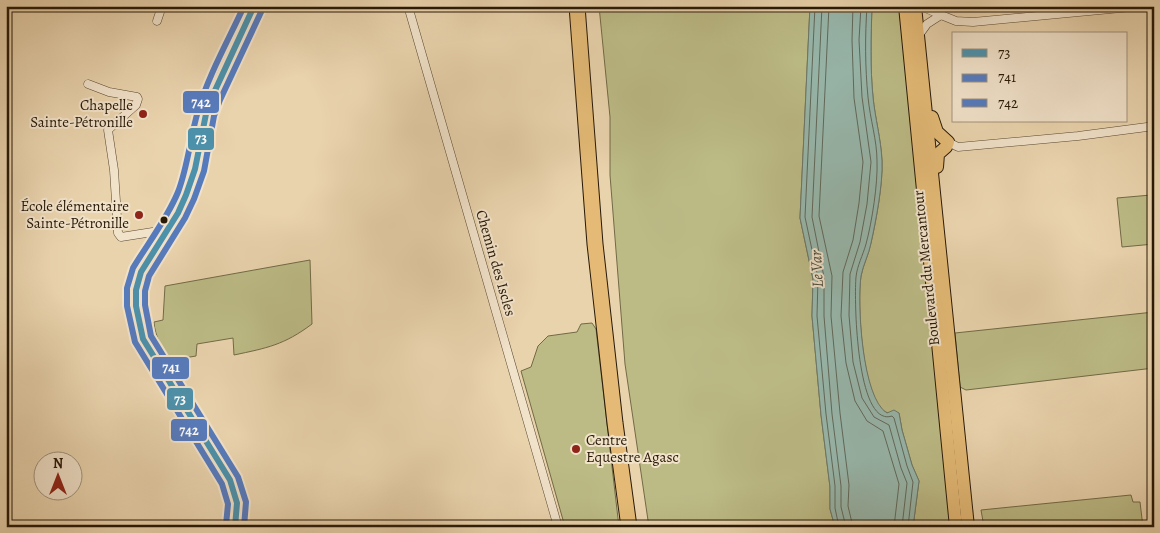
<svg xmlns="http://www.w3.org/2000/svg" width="1160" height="533" font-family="Alegreya,serif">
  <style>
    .green { fill: #bcbb86; stroke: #726a46 }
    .water { fill: #97b7ac; stroke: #6b786a }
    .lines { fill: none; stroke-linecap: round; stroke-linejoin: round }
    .shore { stroke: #60685a; stroke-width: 1 }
    .street-casing { stroke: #584830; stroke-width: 9 }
    .secondary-casing { stroke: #281907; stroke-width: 13 }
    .primary-casing { stroke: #281907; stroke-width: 14 }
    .highway-casing { stroke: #281907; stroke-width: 17 }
    .street { stroke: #f1e2ca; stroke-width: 8 }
    .secondary { stroke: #f1e2ca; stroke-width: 11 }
    .primary { stroke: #e4ba76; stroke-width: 12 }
    .highway { stroke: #e4ba76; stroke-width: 15 }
    .bus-1-casing { stroke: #f1e2ca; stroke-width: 10 }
    .bus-2-casing { stroke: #f1e2ca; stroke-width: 10 }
    .bus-3-casing { stroke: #f1e2ca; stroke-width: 10 }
    .bus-1 { stroke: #4c91ab; stroke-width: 6 }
    .bus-2 { stroke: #567bbd; stroke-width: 6 }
    .bus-3 { stroke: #567bbd; stroke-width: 6 }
    .poi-dot { fill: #8f2418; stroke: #f1e2ca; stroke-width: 2 }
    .bus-dot { fill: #281907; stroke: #f1e2ca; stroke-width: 2 }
    .labels { text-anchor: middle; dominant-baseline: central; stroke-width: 4; stroke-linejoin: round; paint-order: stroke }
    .poi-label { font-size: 15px; fill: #281907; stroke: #f1e2ca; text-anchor: end }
    .street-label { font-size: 15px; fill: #281907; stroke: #f1e2ca }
    .water-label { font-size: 16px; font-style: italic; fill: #494839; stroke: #f1e2ca }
    .line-badge { stroke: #f1e2ca; stroke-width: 2 }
    .badge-label { font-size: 14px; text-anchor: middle; font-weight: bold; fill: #fff }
  </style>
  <rect width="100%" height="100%" fill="#e9d3ad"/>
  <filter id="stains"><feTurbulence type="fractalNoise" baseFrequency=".004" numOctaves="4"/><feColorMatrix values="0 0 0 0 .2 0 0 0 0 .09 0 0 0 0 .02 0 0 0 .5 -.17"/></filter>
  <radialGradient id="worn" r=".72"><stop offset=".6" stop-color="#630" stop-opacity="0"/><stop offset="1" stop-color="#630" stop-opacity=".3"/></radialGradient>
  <!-- green -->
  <g class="green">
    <polygon points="599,6 810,6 800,218 813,279 812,316 821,415 830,487 830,509 835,527 649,527 625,364 610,175 610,117"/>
    <path d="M872,6H899L952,527H913L919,481L912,465L902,430L899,413C892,413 886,414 881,409C862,388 857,303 861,276C863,265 869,254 871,243C876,221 883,184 882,161C881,139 875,118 873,97C870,67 871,36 872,6Z"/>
    <polygon points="1151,195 1154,244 1122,247 1117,198"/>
    <path d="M310,260L312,324C284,345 267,348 234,355L233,338L197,344L196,356L172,360C162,348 155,337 154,322L163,320L165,286Z"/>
    <polygon points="1154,312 1154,368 966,390 960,387 955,333"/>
    <polygon points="592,323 596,329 619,527 565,527 521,371 531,367 538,346 548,336 577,332 581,324"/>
    <polygon points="1131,495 1133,502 1140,502 1143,527 984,527 981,510"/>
  </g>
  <!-- water -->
  <path class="water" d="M810,6H872C871,36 870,67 873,97C875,118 881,139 882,161C883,184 876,220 871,243C869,254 863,265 861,276C857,303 862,398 887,413L894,410L899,413L902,430L912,465L919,481L913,527H835L830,509V487L821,415L812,316L813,279L800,218Z"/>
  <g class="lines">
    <!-- shore -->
    <g class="shore">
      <polyline points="815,6 805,217 818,278 817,316 826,414 835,486 835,508 839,527"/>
      <polyline points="822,6 812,217 824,277 824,316 832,414 841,486 841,507 846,527"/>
      <polyline points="829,6 819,216 832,276 831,316 840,413 849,485 848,506 853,527"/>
      <polyline points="853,6 852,40 854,98 863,162 859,203 853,240 843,272 841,316 846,363 855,401 867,421 883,431 899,484 894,527"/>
      <polyline points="861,6 859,40 862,97 871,162 867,204 860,242 850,274 849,315 853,362 862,398 874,417 889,425 901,468 907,483 902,527"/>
      <path d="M867,6C865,36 865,67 868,97C870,119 877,140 877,161C878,183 872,222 866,244C863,255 857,266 856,277C854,298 856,428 892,416L894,418L907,466L913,482L908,527"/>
    </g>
    <defs>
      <g id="street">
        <polyline points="408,6 558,527"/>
        <polyline points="921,6 941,15"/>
        <polyline points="940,6 941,15 956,21 973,22 1142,6"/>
        <polyline points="157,21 162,6"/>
        <polyline points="919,35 927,24 941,15"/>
        <polyline points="88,84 109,92 137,97 138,99 136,105 108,130 114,170 118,233 121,237 159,231 167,232"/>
        <polyline points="948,142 958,147 1078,136 1147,127"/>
      </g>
      <path id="secondary" d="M235,527C240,509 237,496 230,480L143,339L136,306V290L138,279L141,272L178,213L186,195L195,169L206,114L212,97L254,6"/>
      <g id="primary">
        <polyline points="905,6 956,527"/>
        <polyline points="915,6 968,527"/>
        <polyline points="932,117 937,132 948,142 946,147 938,154 937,167"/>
      </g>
      <polyline id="highway" points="577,6 595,244 615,423 629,527"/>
    </defs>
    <!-- street casing -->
    <use href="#street" class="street-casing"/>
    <!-- secondary casing -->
    <use href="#secondary" class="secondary-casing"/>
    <!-- primary casing -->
    <use href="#primary" class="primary-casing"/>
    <!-- highway casing -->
    <use href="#highway" class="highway-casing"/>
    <!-- street -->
    <use href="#street" class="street"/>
    <!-- secondary -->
    <use href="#secondary" class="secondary"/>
    <!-- primary -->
    <use href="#primary" class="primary"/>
    <!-- highway -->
    <use href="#highway" class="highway"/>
    <defs>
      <polyline id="bus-1" points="235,527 237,503 230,480 143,339 136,306 136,290 141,272 178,213 186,195 195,169 206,114 212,97 254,6"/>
      <polyline id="bus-2" points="244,527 246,502 238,477 151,336 145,305 145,291 149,276 185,218 194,199 204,171 214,116 220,100 262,10"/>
      <path id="bus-3" d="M226,525L228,504L222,484L135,342L127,306V288L133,268C148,243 167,219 178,192C188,166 190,138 198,111C208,76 229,39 244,6"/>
    </defs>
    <!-- bus-1 casing -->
    <use href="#bus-1" class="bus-1-casing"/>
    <!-- bus-2 casing -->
    <use href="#bus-2" class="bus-2-casing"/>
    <!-- bus-3 casing -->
    <use href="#bus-3" class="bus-3-casing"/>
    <!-- bus-1 -->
    <use href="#bus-1" class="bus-1"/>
    <!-- bus-2 -->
    <use href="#bus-2" class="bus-2"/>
    <!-- bus-3 -->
    <use href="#bus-3" class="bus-3"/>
  </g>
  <!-- markers -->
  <g class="poi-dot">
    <circle cx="143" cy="114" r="5"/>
    <circle cx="139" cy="215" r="5"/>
    <circle cx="576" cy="449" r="5"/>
  </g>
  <circle class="bus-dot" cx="164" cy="220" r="4.5"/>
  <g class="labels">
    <!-- poi labels -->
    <g class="poi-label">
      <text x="133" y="105">Chapelle<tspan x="133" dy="17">Sainte-Pétronille</tspan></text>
      <text x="129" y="206">École élémentaire<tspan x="129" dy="17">Sainte-Pétronille</tspan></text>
      <text x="586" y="440" text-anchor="start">Centre<tspan x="586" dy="17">Equestre Agasc</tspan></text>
    </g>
    <!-- street labels -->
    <g class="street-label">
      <text transform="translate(496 263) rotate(74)">Chemin des Iscles</text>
      <text transform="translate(926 268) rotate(-96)">Boulevard du Mercantour</text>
    </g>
    <!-- water labels -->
    <g class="water-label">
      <text transform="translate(817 269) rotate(-93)">Le Var</text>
    </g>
  </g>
  <g class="line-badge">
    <rect x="182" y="90" width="38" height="24" rx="5" fill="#567bbd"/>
    <rect x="187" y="127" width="28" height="24" rx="5" fill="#4c91ab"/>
    <rect x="151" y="356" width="39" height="24" rx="5" fill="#567bbd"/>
    <rect x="166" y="387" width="28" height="24" rx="5" fill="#4c91ab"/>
    <rect x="170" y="418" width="38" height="24" rx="5" fill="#567bbd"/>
  </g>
  <g class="badge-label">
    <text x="201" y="107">742</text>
    <text x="201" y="143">73</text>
    <text x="171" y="372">741</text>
    <text x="180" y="404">73</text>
    <text x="189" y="435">742</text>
  </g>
  <!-- margin -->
  <rect width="1160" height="533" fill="none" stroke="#e9d3ad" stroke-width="25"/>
  <rect x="8" y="8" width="1145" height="518" fill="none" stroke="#281907" stroke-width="2.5"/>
  <rect x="12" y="12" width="1135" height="508" fill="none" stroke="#281907"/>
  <!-- legend -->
  <rect x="952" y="32" width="175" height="90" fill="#f1e2ca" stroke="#a1927c"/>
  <rect x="962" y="49" width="25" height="8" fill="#4c91ab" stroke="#a1927c"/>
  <text x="998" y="58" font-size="15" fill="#281907">73</text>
  <rect x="962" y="74" width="25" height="8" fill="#567bbd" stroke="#a1927c"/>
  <text x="998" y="82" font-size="15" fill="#281907">741</text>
  <rect x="962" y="99" width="25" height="8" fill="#567bbd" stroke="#a1927c"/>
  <text x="998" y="108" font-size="15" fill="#281907">742</text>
  <!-- north arrow -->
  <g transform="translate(58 476)"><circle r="24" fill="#f1e2ca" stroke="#a1927c"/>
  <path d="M0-4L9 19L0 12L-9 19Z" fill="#8f2418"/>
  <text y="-8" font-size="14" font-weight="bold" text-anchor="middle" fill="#281907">N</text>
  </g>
  <rect width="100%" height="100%" filter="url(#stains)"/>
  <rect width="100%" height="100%" fill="url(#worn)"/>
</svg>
